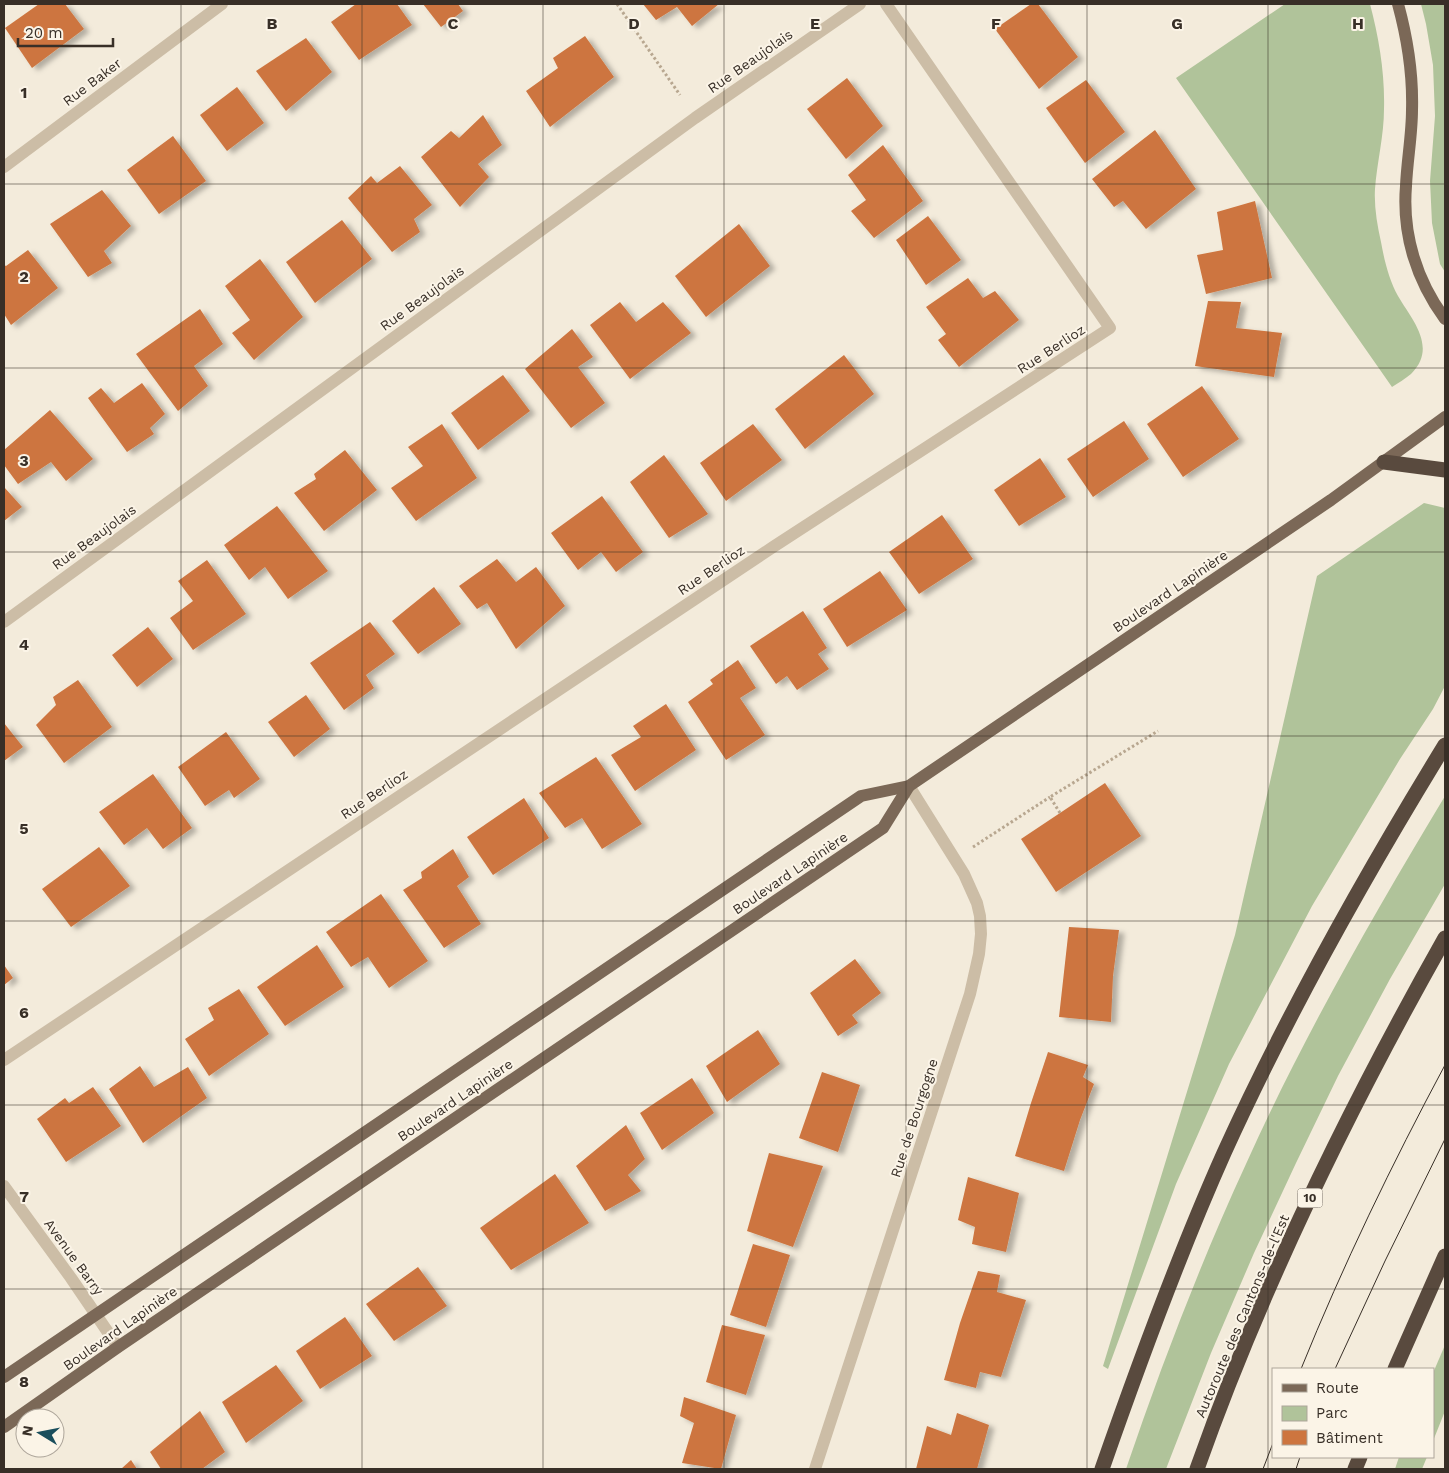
<svg xmlns="http://www.w3.org/2000/svg" width="1449" height="1473" font-family="'Work Sans',sans-serif">
  <style>
    .green { fill: #b0c39a }
    .building { fill: #cd753f; filter: url(#shadow) }
    .lines { fill: none; stroke-linecap: round; stroke-linejoin: round }
    .path { stroke: #b8a790; stroke-width: 3; stroke-dasharray: 2.5 2.5; stroke-linecap: butt }
    .minor { stroke: #ccbda6; stroke-width: 12 }
    .major { stroke: #7b6857; stroke-width: 12 }
    .highway { stroke: #594a3e; stroke-width: 15 }
    .tram { stroke: #382f27; stroke-width: 1 }
    .grid { fill: none; stroke: #382f27; stroke-width: 1; stroke-opacity: 0.55 }
    .labels { text-anchor: middle; dominant-baseline: central; stroke-width: 4; stroke-linejoin: round; paint-order: stroke }
    .shield { fill: #fbf4e7; stroke: #726a61; stroke-width: 1 }
    .shield-label { font-size: 12px; font-weight: bold; fill: #382f27 }
    .street-label { font-size: 14px; fill: #382f27; stroke: #fbf4e7 }
    .grid-label { font-size: 16px; text-anchor: middle; font-weight: bold; fill: #382f27; stroke: #fbf4e7; stroke-width: 4; stroke-linejoin: round; paint-order: stroke }
  </style>
  <defs>
    <filter id="shadow"><feDropShadow dx="5.5" dy="3" stdDeviation="2.5" flood-color="#0004"/></filter>
  </defs>
  <rect width="100%" height="100%" fill="#f3ebdb"/>
  <!-- green -->
  <g class="green">
    <path d="M1285,4H1370C1379,38 1385,74 1384,109C1384,136 1377,162 1375,189C1374,206 1377,224 1381,242C1384,259 1389,280 1398,296C1412,320 1438,347 1411,374C1405,379 1398,383 1392,387L1176,78Z"/>
    <polygon points="1421,4 1445,4 1445,272 1440,264 1432,223 1430,181 1435,116 1433,65 1426,24"/>
    <polygon points="1424,503 1445,508 1445,686 1433,709 1400,759 1312,906 1229,1064 1176,1184 1108,1369 1103,1366 1235,935 1317,576"/>
    <path d="M1445,796V884L1390,979L1338,1076L1296,1163L1254,1253L1211,1353L1166,1469H1126C1161,1366 1200,1264 1246,1164C1303,1037 1373,916 1445,796Z"/>
    <polygon points="1445,1345 1445,1411 1433,1441 1433,1373"/>
    <polygon points="1399,1457 1427,1457 1422,1469 1395,1469"/>
  </g>
  <!-- building -->
  <g class="building">
    <polygon points="39,4 65,4 84,29 32,68 5,28"/>
    <polygon points="356,4 397,4 412,25 359,60 331,22"/>
    <polygon points="423,4 458,4 463,11 441,27"/>
    <polygon points="643,4 719,4 692,26 677,7 656,20"/>
    <polygon points="1031,4 1038,4 1078,57 1039,89 995,29"/>
    <polygon points="585,36 614,77 550,127 526,91 558,68 553,58"/>
    <polygon points="306,38 332,72 286,111 256,71"/>
    <polygon points="847,78 883,126 846,159 807,109"/>
    <polygon points="1086,80 1125,132 1085,163 1046,108"/>
    <polygon points="237,87 264,123 227,151 200,115"/>
    <polygon points="483,115 502,145 478,164 489,177 460,207 421,157 451,131 459,138"/>
    <polygon points="1155,130 1196,189 1146,229 1123,201 1114,207 1092,179"/>
    <polygon points="173,136 206,181 159,214 127,170"/>
    <polygon points="883,145 923,201 874,238 851,211 866,200 848,175"/>
    <polygon points="400,166 432,205 414,219 420,232 392,252 348,198 371,176 377,183"/>
    <polygon points="102,190 131,226 104,251 112,263 88,277 50,224"/>
    <polygon points="1255,201 1272,278 1206,294 1197,255 1223,250 1217,212"/>
    <polygon points="928,216 961,260 926,285 896,240"/>
    <polygon points="342,220 372,259 315,303 286,262"/>
    <polygon points="739,224 770,266 706,317 675,276"/>
    <polygon points="28,250 58,288 11,325 4,314 4,265 6,266"/>
    <polygon points="260,259 303,317 254,360 232,333 250,320 225,286"/>
    <polygon points="968,278 983,298 995,291 1019,320 959,367 938,340 946,334 926,307"/>
    <polygon points="1208,301 1241,302 1236,328 1282,333 1274,377 1195,366"/>
    <polygon points="620,302 636,322 663,302 691,333 630,379 590,325"/>
    <polygon points="200,309 223,344 194,366 208,386 178,411 136,354"/>
    <polygon points="572,329 593,357 578,367 605,403 571,428 525,369"/>
    <polygon points="844,355 874,394 805,449 775,409"/>
    <polygon points="503,375 530,411 478,450 451,413"/>
    <polygon points="142,383 165,414 150,428 154,434 127,452 88,398 101,388 114,403"/>
    <polygon points="1202,386 1239,439 1183,477 1147,424"/>
    <polygon points="50,410 93,459 66,481 51,462 18,484 4,465 4,450"/>
    <polygon points="1124,421 1149,459 1093,497 1067,459"/>
    <polygon points="442,424 477,478 416,521 391,488 423,466 408,447"/>
    <polygon points="753,424 782,460 726,501 700,463"/>
    <polygon points="345,450 377,490 324,531 294,493 316,479 314,474"/>
    <polygon points="664,455 708,514 669,538 630,482"/>
    <polygon points="1040,458 1066,497 1019,526 994,490"/>
    <polygon points="4,487 22,507 4,521"/>
    <polygon points="602,496 643,552 616,572 601,552 578,570 551,533"/>
    <polygon points="277,506 328,571 288,599 265,567 249,580 224,545"/>
    <polygon points="942,515 973,559 919,594 889,552"/>
    <polygon points="497,559 516,582 536,567 565,606 516,649 487,603 477,609 459,586"/>
    <polygon points="207,560 246,614 193,650 170,618 193,601 178,581"/>
    <polygon points="880,571 907,610 847,647 823,609"/>
    <polygon points="434,587 461,624 418,654 392,621"/>
    <polygon points="803,611 827,648 818,654 829,669 797,690 787,676 776,684 750,646"/>
    <polygon points="370,622 395,654 366,675 374,688 344,710 310,663"/>
    <polygon points="148,627 173,659 137,687 112,655"/>
    <polygon points="738,660 756,688 740,698 765,735 726,760 688,702 713,684 710,680"/>
    <polygon points="78,680 112,727 64,763 36,725 56,705 53,697"/>
    <polygon points="306,695 330,729 294,757 268,722"/>
    <polygon points="666,704 696,750 635,791 611,755 641,737 633,726"/>
    <polygon points="4,723 23,747 4,761"/>
    <polygon points="226,732 260,779 234,798 229,790 205,806 178,767"/>
    <polygon points="596,757 642,824 602,849 582,818 565,828 539,793"/>
    <polygon points="153,774 192,828 163,849 147,828 124,845 99,812"/>
    <polygon points="1105,783 1141,836 1056,892 1021,839"/>
    <polygon points="524,798 549,838 493,875 467,837"/>
    <polygon points="99,847 130,886 71,927 42,889"/>
    <polygon points="453,849 469,877 457,886 481,924 444,948 403,890 422,878 421,872"/>
    <polygon points="381,894 428,961 389,988 368,957 351,967 326,932"/>
    <polygon points="1069,927 1119,930 1113,976 1111,1022 1059,1017"/>
    <polygon points="317,945 344,987 285,1026 257,987"/>
    <polygon points="855,959 881,993 852,1015 858,1023 838,1036 810,993"/>
    <polygon points="4,965 13,978 4,985"/>
    <polygon points="239,989 269,1034 209,1076 185,1039 214,1020 208,1008"/>
    <polygon points="758,1030 780,1064 727,1102 706,1066"/>
    <polygon points="1048,1052 1088,1065 1083,1077 1094,1084 1080,1120 1064,1171 1015,1156 1031,1103"/>
    <polygon points="140,1066 154,1087 188,1067 207,1098 143,1143 109,1089"/>
    <polygon points="822,1072 860,1085 838,1152 799,1138"/>
    <polygon points="692,1078 714,1113 662,1150 640,1113"/>
    <polygon points="93,1087 121,1126 66,1162 37,1119 65,1098 69,1103"/>
    <polygon points="626,1125 645,1159 628,1175 641,1191 605,1211 576,1166"/>
    <polygon points="769,1153 823,1166 793,1247 747,1231"/>
    <polygon points="555,1174 589,1223 511,1270 480,1228"/>
    <polygon points="968,1177 1019,1193 1006,1252 972,1244 975,1227 958,1220"/>
    <polygon points="753,1244 790,1255 766,1327 730,1315"/>
    <polygon points="418,1267 447,1306 394,1341 366,1304"/>
    <polygon points="978,1271 1000,1275 997,1292 1026,1300 1001,1377 980,1372 976,1388 944,1380 960,1323"/>
    <polygon points="345,1317 372,1356 320,1389 296,1351"/>
    <polygon points="722,1325 765,1335 746,1395 706,1382"/>
    <polygon points="276,1365 303,1401 246,1443 222,1402"/>
    <polygon points="684,1397 736,1415 721,1469 682,1463 694,1423 680,1416"/>
    <polygon points="200,1411 225,1452 202,1469 161,1469 150,1452"/>
    <polygon points="957,1413 989,1425 977,1469 916,1469 927,1426 951,1435"/>
    <polygon points="131,1460 137,1469 121,1469"/>
  </g>
  <g class="lines">
    <!-- path -->
    <g class="path">
      <polyline points="617,4 680,95"/>
      <polyline points="1060,813 1050,797 1158,731"/>
      <polyline points="973,847 1050,797"/>
    </g>
    <!-- minor -->
    <g class="minor">
      <polyline points="4,167 222,4"/>
      <polyline points="4,622 695,118 860,4"/>
      <polyline points="4,1060 773,547 1110,328 886,4"/>
      <polyline points="4,1186 71,1278 118,1347"/>
      <polyline points="815,1469 970,994 979,954 981,934 980,916 977,903 964,874 909,786"/>
    </g>
    <!-- major -->
    <g class="major">
      <path d="M1398,4C1407,37 1413,75 1412,110C1412,135 1407,161 1406,186C1402,235 1417,281 1445,319"/>
      <polyline points="4,1377 861,796 909,786 1331,500 1445,417"/>
      <polyline points="4,1427 118,1347 883,828 909,786"/>
    </g>
    <!-- highway -->
    <g class="highway">
      <polyline points="1384,462 1445,470"/>
      <polyline points="1395,1369 1445,1256"/>
      <path d="M1102,1469C1139,1363 1178,1256 1224,1153C1288,1012 1364,877 1445,745"/>
      <path d="M1197,1469C1262,1285 1349,1108 1445,938"/>
      <polyline points="1355,1469 1360,1457"/>
    </g>
    <!-- tram -->
    <g class="tram">
      <path d="M1301,1369C1343,1265 1392,1164 1445,1065"/>
      <polyline points="1335,1369 1385,1261 1445,1139"/>
      <polyline points="1263,1469 1273,1443"/>
      <polyline points="1296,1469 1300,1457"/>
    </g>
  </g>
  <!-- grid -->
  <path class="grid" d="M181,4V1469M362,4V1469M543,4V1469M724,4V1469M906,4V1469M1087,4V1469M1268,4V1469M4,184H1445M4,368H1445M4,552H1445M4,736H1445M4,921H1445M4,1105H1445M4,1289H1445"/>
  <g class="labels">
    <!-- shield labels -->
    <rect class="shield" x="1297.5" y="1188.5" width="25" height="19" rx="4"/>
    <g class="shield-label">
      <text x="1310" y="1198">10</text>
    </g>
    <!-- street labels -->
    <g class="street-label">
      <text transform="translate(750 61) rotate(-35)">Rue Beaujolais</text>
      <text transform="translate(92 82) rotate(-37)">Rue Baker</text>
      <text transform="translate(422 298) rotate(-36)">Rue Beaujolais</text>
      <text transform="translate(1051 349) rotate(-33)">Rue Berlioz</text>
      <text transform="translate(94 537) rotate(-36)">Rue Beaujolais</text>
      <text transform="translate(711 570) rotate(-34)">Rue Berlioz</text>
      <text transform="translate(1170 591) rotate(-34)">Boulevard Lapinière</text>
      <text transform="translate(374 794) rotate(-34)">Rue Berlioz</text>
      <text transform="translate(790 873) rotate(-34)">Boulevard Lapinière</text>
      <text transform="translate(455 1100) rotate(-34)">Boulevard Lapinière</text>
      <text transform="translate(914 1118) rotate(-72)">Rue de Bourgogne</text>
      <text transform="translate(74 1257) rotate(54)">Avenue Barry</text>
      <text transform="translate(1242 1316) rotate(-67)">Autoroute des Cantons-de-l'Est</text>
      <text transform="translate(120 1328) rotate(-35)">Boulevard Lapinière</text>
    </g>
  </g>
  <g class="grid-label">
    <text x="272" y="29">B</text>
    <text x="453" y="29">C</text>
    <text x="634" y="29">D</text>
    <text x="815" y="29">E</text>
    <text x="996" y="29">F</text>
    <text x="1177" y="29">G</text>
    <text x="1358" y="29">H</text>
    <text x="24" y="98">1</text>
    <text x="24" y="282">2</text>
    <text x="24" y="466">3</text>
    <text x="24" y="650">4</text>
    <text x="24" y="834">5</text>
    <text x="24" y="1018">6</text>
    <text x="24" y="1202">7</text>
    <text x="24" y="1387">8</text>
  </g>
  <!-- border -->
  <rect width="1449" height="1473" fill="none" stroke="#382f27" stroke-width="10"/>
  <!-- legend -->
  <rect x="1272" y="1368" width="162" height="90" fill="#fbf4e7" stroke="#ada59a"/>
  <rect x="1282" y="1384" width="25" height="8" fill="#7b6857" stroke="#ada59a"/>
  <text x="1316" y="1393" font-size="15" fill="#382f27">Route</text>
  <rect x="1282" y="1406" width="25" height="15" fill="#b0c39a" stroke="#ada59a"/>
  <text x="1316" y="1418" font-size="15" fill="#382f27">Parc</text>
  <rect x="1282" y="1430" width="25" height="15" fill="#cd753f" stroke="#ada59a"/>
  <text x="1316" y="1443" font-size="15" fill="#382f27">Bâtiment</text>
  <!-- north arrow -->
  <g transform="translate(40 1433) rotate(280)"><circle r="24" fill="#fbf4e7" stroke="#ada59a"/>
  <path d="M0-4L9 19L0 12L-9 19Z" fill="#1a4e5c"/>
  <text y="-8" font-size="14" font-weight="bold" text-anchor="middle" fill="#382f27">N</text>
  </g>
  <!-- scale -->
  <path d="M18 38v8h95v-8" fill="none" stroke="#382f27" stroke-width="2.5"/>
  <text x="25" y="38" font-size="15" fill="#382f27" stroke="#fbf4e7" stroke-width="4" paint-order="stroke">20 m</text>
</svg>
